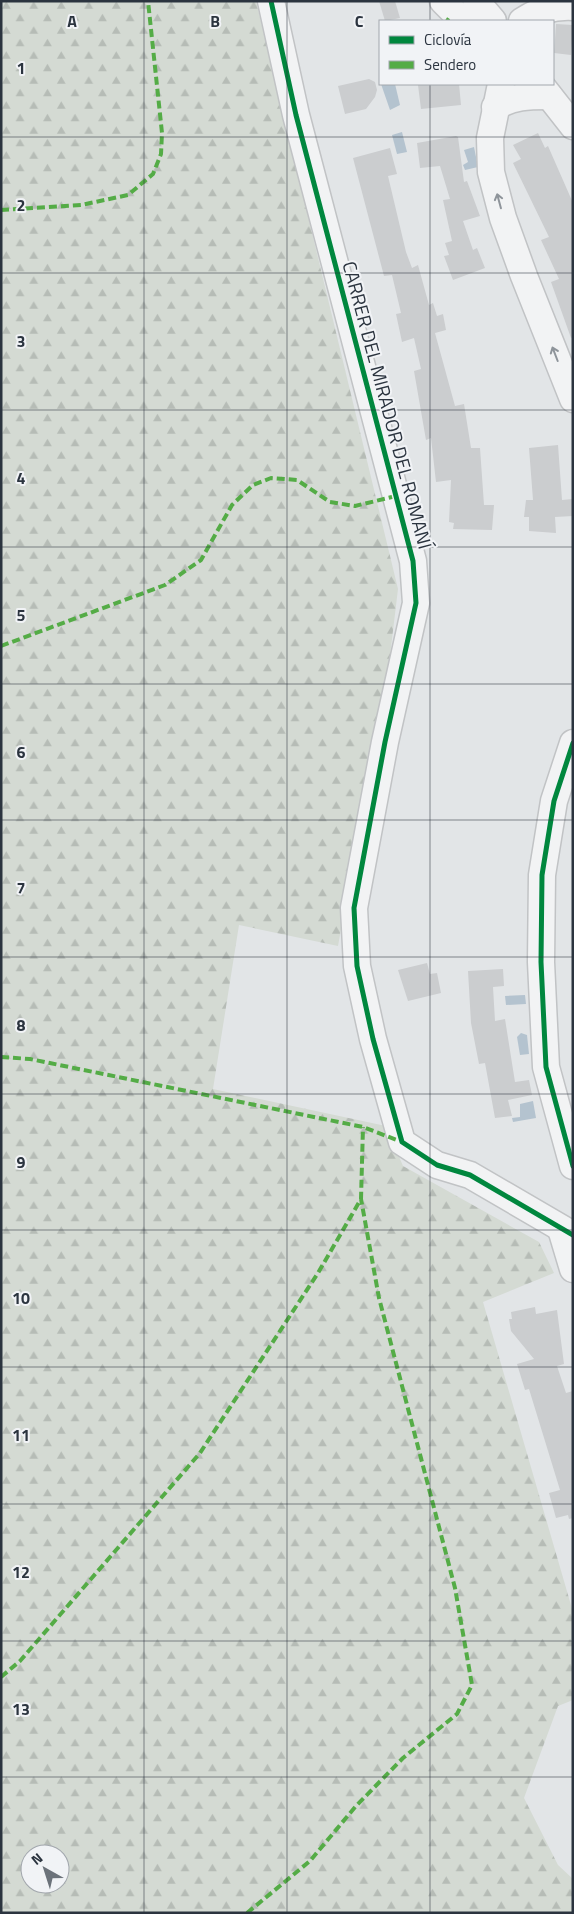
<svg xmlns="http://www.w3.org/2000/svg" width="574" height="1914" font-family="'Titillium Web',sans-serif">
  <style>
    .forest { fill: url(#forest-firs); fill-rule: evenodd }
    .water { fill: #b4c3cf }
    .building { fill: #cbcdcf }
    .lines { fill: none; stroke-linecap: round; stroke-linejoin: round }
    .minor-casing { stroke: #c1c3c5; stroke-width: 29 }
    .minor { stroke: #f2f3f4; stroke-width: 26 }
    .quiet { stroke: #54ac46; stroke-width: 4; stroke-dasharray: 8 4; stroke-linecap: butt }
    .cycleway-casing { stroke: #f1f3f6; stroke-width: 8 }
    .cycleway { stroke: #00873e; stroke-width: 5 }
    .oneway { stroke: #8e949a }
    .grid { fill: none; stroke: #2b343f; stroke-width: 1; stroke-opacity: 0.55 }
    .labels { text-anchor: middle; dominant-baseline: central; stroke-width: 4; stroke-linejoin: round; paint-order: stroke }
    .street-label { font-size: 19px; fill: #2b343f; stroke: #f1f3f6 }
    .grid-label { font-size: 16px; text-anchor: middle; font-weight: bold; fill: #2b343f; stroke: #f1f3f6; stroke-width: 4; stroke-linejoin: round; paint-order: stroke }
  </style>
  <defs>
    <pattern id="forest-firs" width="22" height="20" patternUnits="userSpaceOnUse" patternTransform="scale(1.25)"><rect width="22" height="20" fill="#d4dad3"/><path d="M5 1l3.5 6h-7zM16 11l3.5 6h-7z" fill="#b6bcb6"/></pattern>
  </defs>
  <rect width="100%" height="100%" fill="#e2e5e7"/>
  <!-- forest -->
  <path class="forest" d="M1,1H256L398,589L389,664L338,946L239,925L213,1089L386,1126L403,1166L539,1242L554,1273L483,1302L573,1612V1700L558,1706L524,1798L558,1865L573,1879V1913H1ZM30,1854H60V1884H30Z"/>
  <!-- water -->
  <g class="water">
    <polygon points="381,84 395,84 400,105 390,110"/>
    <polygon points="402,132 407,152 397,154 392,135"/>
    <polygon points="474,147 478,167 465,170 463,165 468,162 464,150"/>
    <polygon points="525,995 526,1004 506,1005 505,996"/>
    <polygon points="521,1033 527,1035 529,1054 520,1055 517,1037"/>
    <polygon points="533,1101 536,1118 513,1122 512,1118 520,1117 520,1104"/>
  </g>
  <!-- building -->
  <g class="building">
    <polygon points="379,1 395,1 400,18 385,21"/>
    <polygon points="556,24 573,25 571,55 554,53"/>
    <polygon points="369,79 375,82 377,90 375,97 366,109 345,114 338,86"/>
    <polygon points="427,84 459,84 461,105 421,109 418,85"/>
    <polygon points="538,133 545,148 548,146 573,203 573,337 571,338 551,282 559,279 541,240 549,237 513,163 521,159 513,145"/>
    <polygon points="456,136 458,137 464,182 467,181 480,216 463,221 473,250 477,248 485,268 453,280 444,256 449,255 445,243 452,241 443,200 450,199 440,166 420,168 417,143"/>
    <polygon points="390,148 397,174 388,176 406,252 412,268 418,265 429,305 433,303 437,316 443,314 446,330 435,333 455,406 464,404 471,448 480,448 484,505 494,505 492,530 453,529 454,523 449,522 451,480 436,482 431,438 426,440 414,371 421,369 414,338 402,342 396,314 401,313 392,275 384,276 353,158"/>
    <polygon points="558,445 562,500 573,499 573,516 555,517 556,533 529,531 529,517 524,517 526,500 533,500 529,448"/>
    <polygon points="427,963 430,974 437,973 441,993 408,1001 398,970"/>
    <polygon points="503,969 504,986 493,987 495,1021 505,1019 515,1082 529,1080 532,1095 508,1100 512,1116 495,1118 485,1063 479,1064 471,1023 468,971"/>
    <polygon points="535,1307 536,1314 557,1310 564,1364 557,1366 566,1393 573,1391 573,1518 569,1519 568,1515 556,1518 549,1493 560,1490 529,1389 525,1390 517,1364 534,1359 511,1331 509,1319 512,1319 511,1312"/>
  </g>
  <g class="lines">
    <defs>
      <g id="minor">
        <polyline points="271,1 296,115 413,561 416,603 385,742 354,908 357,966 373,1039 402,1142 437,1165 470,1175 573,1235"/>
        <polyline points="443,1 463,21"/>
        <polyline points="476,1 493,21"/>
        <path d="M522,21C537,11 555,6 573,7"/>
        <polyline points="501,84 490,138 491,172 503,218 524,276 573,399"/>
        <polyline points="540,84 573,126"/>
        <path d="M495,107C513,96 528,96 549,96"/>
        <polyline points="573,743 554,801 542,875 541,962 546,1067 573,1166"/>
        <polyline points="561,1229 573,1269"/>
      </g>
    </defs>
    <!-- minor casing -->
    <use href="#minor" class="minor-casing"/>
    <!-- minor -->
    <use href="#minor" class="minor"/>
    <!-- quiet -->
    <g class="quiet">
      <polyline points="446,19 449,21"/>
      <polyline points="1,210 81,205 128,195 153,174 161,154 162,133 148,1"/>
      <polyline points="1,646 165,585 201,560 232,505 253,485 271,478 297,480 330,502 355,506 396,496"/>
      <polyline points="1,1057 30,1059 363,1127 402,1142"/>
      <polyline points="1,1677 20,1661 200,1453 318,1273 361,1199 363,1127"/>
      <polyline points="247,1913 310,1861 356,1806 403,1758 457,1714 472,1685 455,1588 379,1298 361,1199"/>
    </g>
    <defs>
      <g id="cycleway">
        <polyline points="271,1 296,115 413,561 416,603 385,742 354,908 357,966 373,1039 402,1142 437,1165 470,1175 573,1235"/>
        <polyline points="573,743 554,801 542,875 541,962 546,1067 573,1166"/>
      </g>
    </defs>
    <!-- cycleway casing -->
    <use href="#cycleway" class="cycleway-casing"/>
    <!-- cycleway -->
    <use href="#cycleway" class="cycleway"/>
  </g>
  <!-- one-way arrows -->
  <defs><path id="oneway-shaft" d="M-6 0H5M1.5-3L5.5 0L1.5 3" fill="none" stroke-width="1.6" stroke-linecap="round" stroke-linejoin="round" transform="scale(1.25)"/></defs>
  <g class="oneway">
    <use href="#oneway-shaft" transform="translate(499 201) rotate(-105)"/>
    <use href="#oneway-shaft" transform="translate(555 354) rotate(-111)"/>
  </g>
  <!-- grid -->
  <path class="grid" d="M144,1V1913M287,1V1913M430,1V21M430,84V1913M1,137H573M1,273H573M1,410H573M1,547H573M1,684H573M1,820H573M1,957H573M1,1094H573M1,1230H573M1,1367H573M1,1504H573M1,1641H573M1,1777H573"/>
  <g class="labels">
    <!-- street labels -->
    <g class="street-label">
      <text transform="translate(388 405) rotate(75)">CARRER DEL MIRADOR DEL ROMANÍ</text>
    </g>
  </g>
  <g class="grid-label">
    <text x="72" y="27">A</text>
    <text x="215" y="27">B</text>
    <text x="359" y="27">C</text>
    <text x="21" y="74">1</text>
    <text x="21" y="211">2</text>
    <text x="21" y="347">3</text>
    <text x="21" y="484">4</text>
    <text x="21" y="621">5</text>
    <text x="21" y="758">6</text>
    <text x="21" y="894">7</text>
    <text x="21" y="1031">8</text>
    <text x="21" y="1168">9</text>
    <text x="21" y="1304">10</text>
    <text x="21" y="1441">11</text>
    <text x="21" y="1578">12</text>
    <text x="21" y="1715">13</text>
  </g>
  <!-- border -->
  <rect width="574" height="1914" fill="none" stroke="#2b343f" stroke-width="5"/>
  <!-- legend -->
  <rect x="379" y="20" width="175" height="65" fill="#f1f3f6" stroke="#a2a7ad"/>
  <rect x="389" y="36" width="25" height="8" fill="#00873e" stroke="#a2a7ad"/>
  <text x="424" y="45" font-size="15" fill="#2b343f">Ciclovía</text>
  <rect x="389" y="61" width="25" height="8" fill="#54ac46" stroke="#a2a7ad"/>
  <text x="424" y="70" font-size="15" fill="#2b343f">Sendero</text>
  <!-- north arrow -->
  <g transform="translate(45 1869) rotate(321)"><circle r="24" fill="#f1f3f6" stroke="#a2a7ad"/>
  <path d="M0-4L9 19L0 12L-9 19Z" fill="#6b727a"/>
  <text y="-8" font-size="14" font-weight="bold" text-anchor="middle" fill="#2b343f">N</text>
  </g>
</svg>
